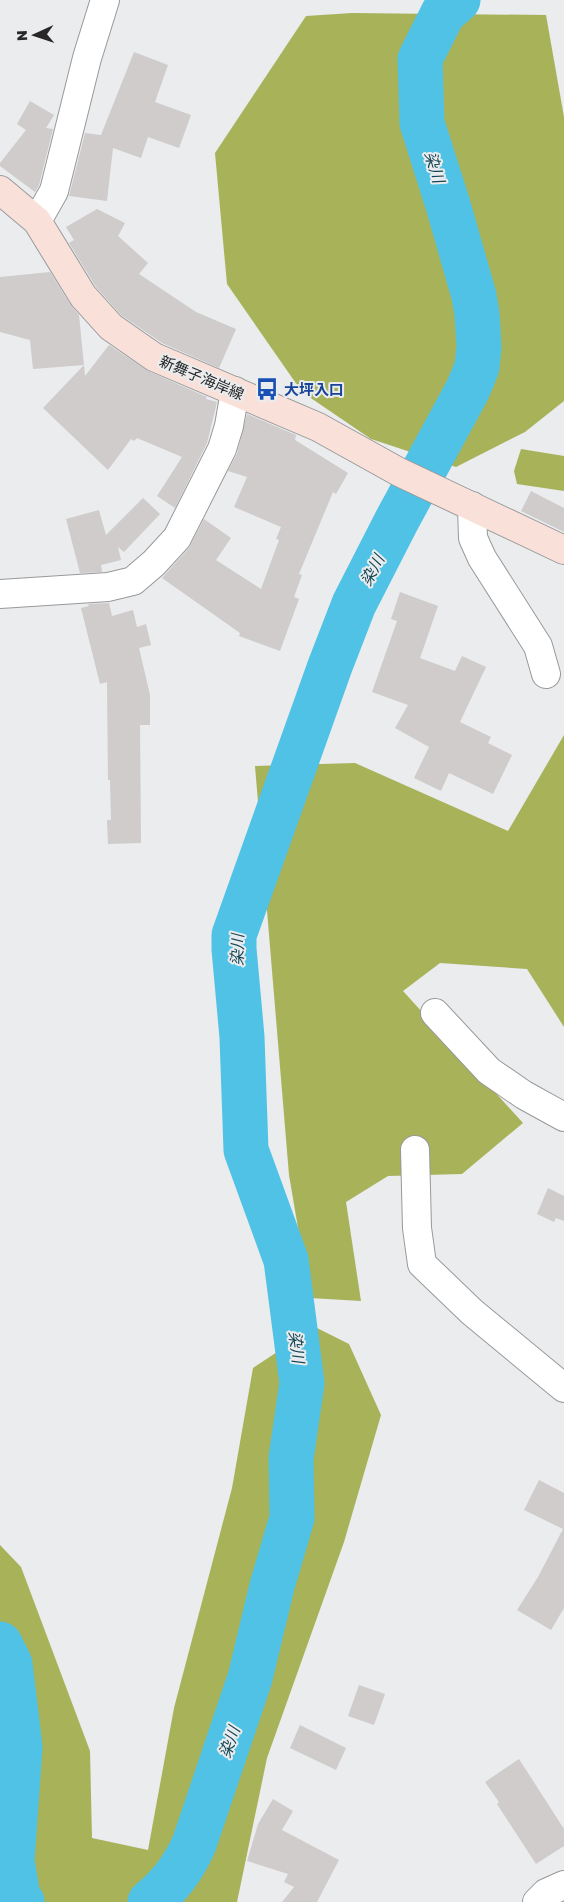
<svg xmlns="http://www.w3.org/2000/svg" width="564" height="1902" font-family="'Golos Text','Noto Sans JP',sans-serif">
  <style>
    .forest { fill: #a8b259 }
    .lines { fill: none; stroke-linecap: round; stroke-linejoin: round }
    .river { stroke: #4fc2e6; stroke-width: 45 }
    .building { fill: #cfcccb }
    .minor-casing { stroke: #98999b; stroke-width: 30 }
    .secondary-casing { stroke: #98999b; stroke-width: 30 }
    .minor { stroke: #fff; stroke-width: 28 }
    .secondary { stroke: #f9e1d9; stroke-width: 28 }
    .labels { text-anchor: middle; dominant-baseline: central; stroke-width: 4; stroke-linejoin: round; paint-order: stroke }
    .street-label { font-size: 15px; fill: #282829; stroke: #eaecee }
    .transit-label { font-size: 15px; font-weight: bold; fill: #164399; stroke: #eaecee; text-anchor: start }
    .water-label { font-size: 16px; font-style: italic; fill: #154655; stroke: #eaecee }
  </style>
  <rect width="100%" height="100%" fill="#eaecee"/>
  <!-- forest -->
  <g class="forest">
    <polygon points="352,13 546,15 564,117 564,401 525,432 456,467 371,439 302,392 227,284 215,153 306,16"/>
    <polygon points="521,449 564,456 564,491 517,484 514,471"/>
    <polygon points="564,735 564,1027 527,969 440,963 403,991 523,1123 462,1174 388,1176 346,1202 361,1301 310,1298 289,1175 255,766 355,763 508,831"/>
    <polygon points="315,1327 349,1344 381,1415 344,1542 267,1758 237,1902 0,1902 0,1545 21,1567 90,1751 92,1838 148,1850 174,1708 232,1488 253,1368"/>
  </g>
  <g class="lines">
    <!-- river -->
    <g class="river">
      <polyline points="0,1644 10,1664 20,1747 12,1861 18,1897 22,1902"/>
      <path d="M150,1902C170,1886 184,1867 194,1844L250,1678L272,1586L292,1518L291,1458L302,1383L286,1260L246,1150L242,1037L234,949V935L330,666L354,604L397,520L468,389L477,367L479,347L477,314L474,296L448,205L422,123L420,59L443,13L458,0"/>
    </g>
  </g>
  <!-- building -->
  <g class="building">
    <polygon points="134,52 168,65 155,102 191,115 179,148 148,137 141,158 113,148 107,201 69,196 85,133 101,135"/>
    <polygon points="30,101 54,115 46,128 53,129 39,185 35,192 0,166 0,163 26,130 17,124"/>
    <polygon points="97,209 125,223 118,236 148,263 139,274 196,312 236,329 219,368 162,343 121,315 96,287 69,243 74,240 66,227"/>
    <polygon points="50,272 70,304 79,315 84,365 33,369 30,340 0,332 0,277"/>
    <polygon points="109,345 148,371 207,397 206,399 217,402 207,443 175,508 157,496 182,457 137,438 134,441 131,439 108,470 43,408 84,365 85,376"/>
    <polygon points="247,414 296,435 295,440 348,473 336,494 333,492 299,574 302,575 294,597 299,599 280,651 239,636 240,633 162,578 189,548 204,519 231,538 216,560 261,589 279,540 276,539 281,527 234,507 247,477 228,471 237,454"/>
    <polygon points="531,491 564,508 564,532 521,511"/>
    <polygon points="143,498 160,514 124,552 118,547 121,560 101,565 102,572 80,573 66,519 99,510 106,535"/>
    <polygon points="400,592 438,606 420,658 455,671 462,656 486,667 460,722 491,737 488,743 512,755 493,794 449,773 441,791 414,778 429,747 395,728 408,705 372,692 397,621 391,619"/>
    <polygon points="109,603 112,616 133,610 137,627 146,624 151,645 139,648 150,695 150,725 140,725 141,843 108,844 107,820 111,820 110,780 108,780 107,682 100,684 81,608 89,606 88,604"/>
    <polygon points="548,1188 564,1196 564,1221 556,1218 554,1222 537,1214"/>
    <polygon points="539,1480 564,1493 564,1608 551,1630 517,1610 538,1577 563,1529 524,1510"/>
    <polygon points="359,1685 385,1694 374,1725 348,1716"/>
    <polygon points="300,1725 346,1748 336,1770 290,1748"/>
    <polygon points="519,1759 564,1829 564,1846 536,1864 497,1804 499,1802 485,1782"/>
    <polygon points="273,1799 293,1811 282,1830 339,1860 317,1902 282,1902 294,1887 284,1882 288,1874 247,1861 258,1824"/>
  </g>
  <g class="lines">
    <defs>
      <g id="minor">
        <polyline points="37,221 54,191 87,58 105,0"/>
        <polyline points="472,506 473,538 482,558 538,646 546,674"/>
        <polyline points="0,594 108,587 133,581 154,563 177,538 222,449 229,426 235,391"/>
        <polyline points="435,1013 489,1071 524,1095 564,1117"/>
        <polyline points="415,1150 417,1228 422,1264 472,1312 564,1388"/>
        <polyline points="537,1902 546,1893 564,1885"/>
      </g>
      <polyline id="secondary" points="0,190 37,221 83,296 111,327 154,357 318,427 399,472 564,550"/>
    </defs>
    <!-- minor casing -->
    <use href="#minor" class="minor-casing"/>
    <!-- secondary casing -->
    <use href="#secondary" class="secondary-casing"/>
    <!-- minor -->
    <use href="#minor" class="minor"/>
    <!-- secondary -->
    <use href="#secondary" class="secondary"/>
  </g>
  <!-- icons -->
  <defs>
    <symbol id="bus-bare" viewBox="-9 -9 18 18"><path d="M-5-6H5V4H4V6H2V4H-2V6H-4V4H-5ZM-3.5-4V0h7V-4ZM-3.5 1.2v1.5H-2V1.2ZM2 1.2v1.5H3.5V1.2Z" fill="#1a4fb4" stroke="#eaecee" stroke-width="2.5" paint-order="stroke"/></symbol>
  </defs>
  <g fill-rule="evenodd">
    <use href="#bus-bare" x="251" y="373" width="32" height="32"/>
  </g>
  <g class="labels">
    <!-- street labels -->
    <g class="street-label">
      <text transform="translate(202 377) rotate(23)">新舞子海岸線</text>
    </g>
    <!-- transit labels -->
    <g class="transit-label">
      <text x="284" y="389">大坪入口</text>
    </g>
    <!-- water labels -->
    <g class="water-label">
      <text transform="translate(435 167) rotate(73)">染川</text>
      <text transform="translate(372 570) rotate(-62)">染川</text>
      <text transform="translate(237 950) rotate(-89)">染川</text>
      <text transform="translate(297 1347) rotate(83)">染川</text>
      <text transform="translate(229 1742) rotate(-71)">染川</text>
    </g>
  </g>
  <!-- north arrow -->
  <g transform="translate(35 35) rotate(267)" stroke="#eaecee" stroke-width="4" paint-order="stroke">
  <path d="M0-4L9 19L0 12L-9 19Z" fill="#282829"/>
  <text y="-8" font-size="14" font-weight="bold" text-anchor="middle" fill="#282829">N</text>
  </g>
</svg>
